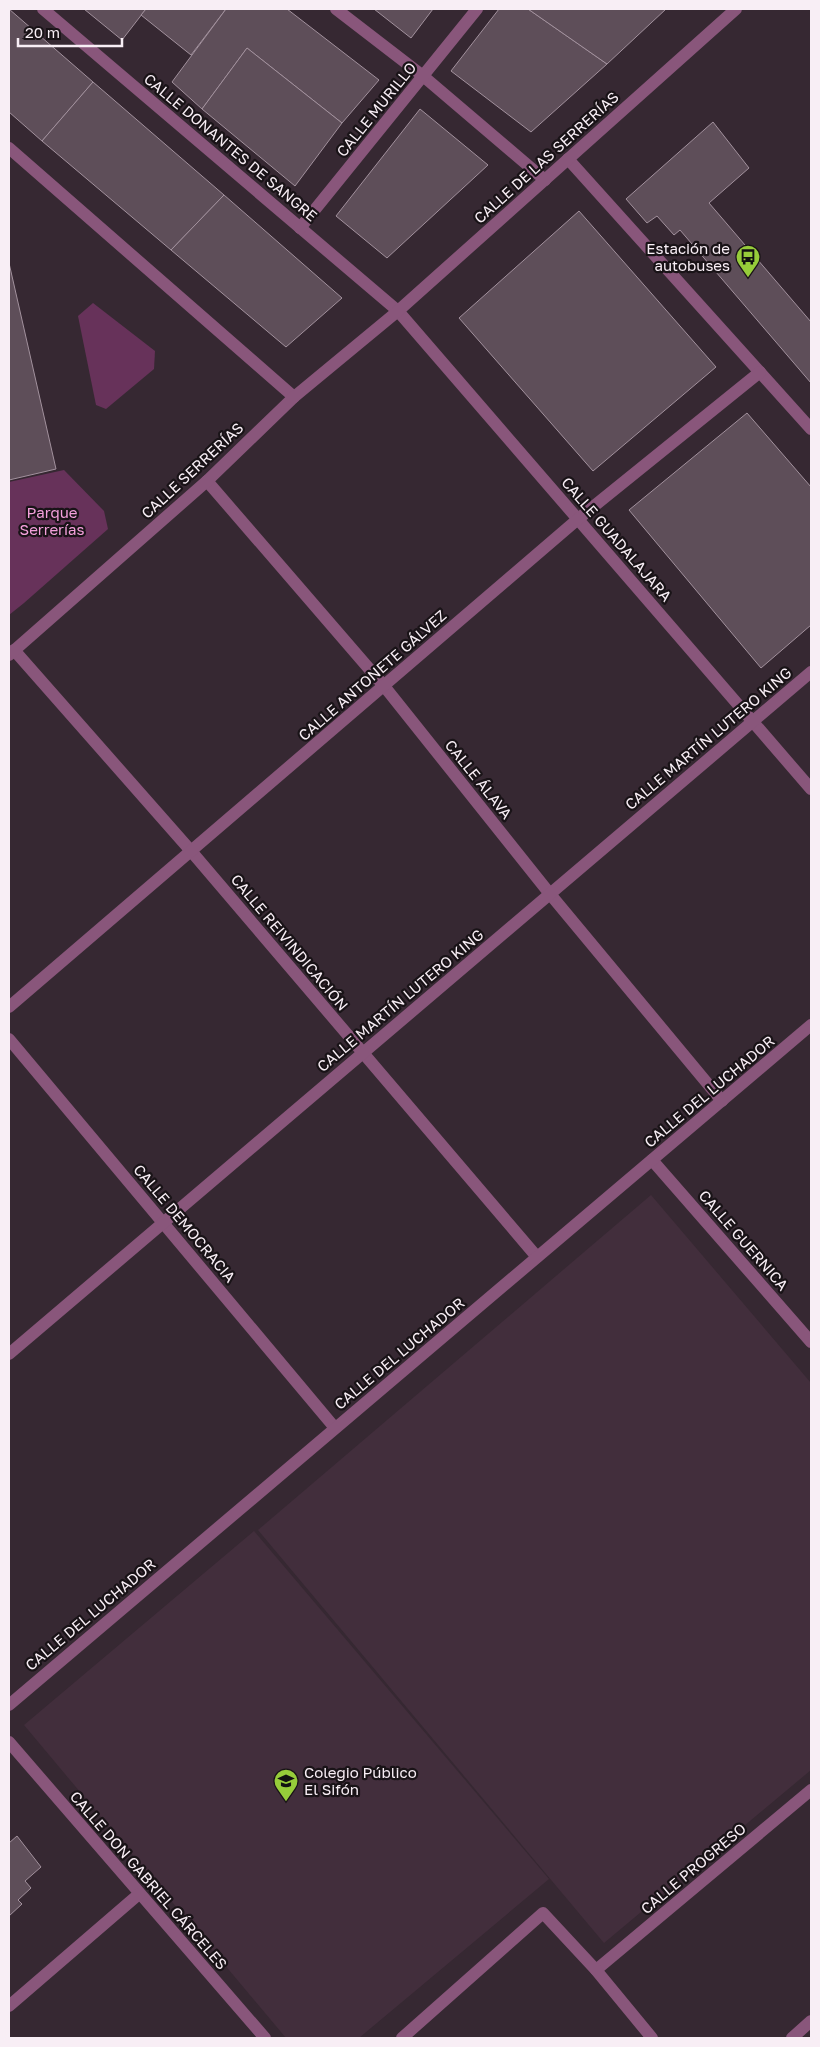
<svg xmlns="http://www.w3.org/2000/svg" width="820" height="2047" font-family="'Golos Text',sans-serif">
  <style>
    .built { fill: #422e3c }
    .green { fill: #67325a }
    .building { fill: #5e4e59; stroke: #a2919d }
    .lines { fill: none; stroke-linecap: round; stroke-linejoin: round }
    .minor { stroke: #89567b; stroke-width: 12 }
    .labels { text-anchor: middle; dominant-baseline: central; stroke-width: 4.5; stroke-linejoin: round; paint-order: stroke }
    .street-label { font-size: 15px; fill: #f8eef5; stroke: #191317 }
    .poi-label { font-size: 15px; fill: #f8eef5; stroke: #191317; text-anchor: end }
    .park-label { font-size: 15px; fill: #f4a0dc; stroke: #191317 }
  </style>
  <rect width="100%" height="100%" fill="#362832"/>
  <!-- built -->
  <g class="built">
    <polygon points="651,1195 811,1383 811,1770 604,1943 258,1530"/>
    <polygon points="254,1531 549,1879 359,2038 286,2038 24,1725"/>
  </g>
  <!-- green -->
  <g class="green">
    <polygon points="93,303 155,351 154,369 106,409 96,405 78,316"/>
    <polygon points="64,470 104,511 108,529 24,603 9,615 9,482"/>
  </g>
  <!-- building -->
  <g class="building">
    <polygon points="9,9 93,82 42,141 9,112"/>
    <polygon points="84,9 146,9 122,40"/>
    <polygon points="146,9 226,9 191,55 141,15"/>
    <polygon points="226,9 287,9 379,80 342,123 247,48 202,109 172,82"/>
    <polygon points="374,9 433,9 411,38"/>
    <polygon points="499,9 528,9 607,64 531,132 451,71"/>
    <polygon points="528,9 666,9 607,64"/>
    <polygon points="247,48 342,123 295,186 202,109"/>
    <polygon points="93,82 224,195 171,250 42,141"/>
    <polygon points="420,109 488,165 387,258 336,216"/>
    <polygon points="713,122 749,168 709,203 811,322 811,383 680,230 674,235 657,216 647,223 626,199"/>
    <polygon points="224,195 342,298 286,347 171,250"/>
    <polygon points="579,211 716,367 593,471 459,318"/>
    <polygon points="9,263 56,469 9,480"/>
    <polygon points="747,413 811,487 811,625 761,668 629,510"/>
    <polygon points="17,1836 41,1867 25,1881 31,1888 18,1900 22,1904 9,1916 9,1843"/>
  </g>
  <g class="lines">
    <!-- minor -->
    <g class="minor">
      <polyline points="43,9 398,311 811,789"/>
      <polyline points="336,9 423,76 545,180"/>
      <polyline points="9,148 294,397"/>
      <polyline points="568,159 811,429"/>
      <polyline points="300,228 477,9"/>
      <polyline points="207,481 384,686 550,894 722,1101"/>
      <polyline points="14,650 191,851 537,1257"/>
      <polyline points="9,655 207,481 294,397 398,311 736,9"/>
      <polyline points="9,1007 578,519 760,372"/>
      <polyline points="9,1039 335,1428"/>
      <polyline points="652,1160 811,1342"/>
      <polyline points="9,1354 811,672"/>
      <polyline points="9,1705 811,1025"/>
      <polyline points="9,1742 265,2038"/>
      <polyline points="596,1970 811,1790"/>
      <polyline points="9,2006 139,1894"/>
      <polyline points="402,2038 543,1913 596,1970 652,2038"/>
      <polyline points="792,2038 811,2021"/>
    </g>
  </g>
  <!-- icons -->
  <defs>
    <symbol id="bus-pin" viewBox="-11 -11 22 30"><path d="M0 17L-7.5 6A9.5 9.5 0 1 1 7.5 6Z" fill="#96cc3a" stroke="#191317"/><path d="M-5-6H5V4H4V6H2V4H-2V6H-4V4H-5ZM-3.5-4V0h7V-4ZM-3.5 1.2v1.5H-2V1.2ZM2 1.2v1.5H3.5V1.2Z" fill="#111"/></symbol>
    <symbol id="school-pin" viewBox="-11 -11 22 30"><path d="M0 17L-7.5 6A9.5 9.5 0 1 1 7.5 6Z" fill="#96cc3a" stroke="#191317"/><path d="M0-5L7-2L0 1L-7-2ZM-4 1L0 2.5L4 1V4Q0 6-4 4Z" fill="#111"/></symbol>
  </defs>
  <g fill-rule="evenodd">
    <use href="#bus-pin" x="734" y="243" width="28" height="38"/>
    <use href="#school-pin" x="272" y="1767" width="28" height="38"/>
  </g>
  <g class="labels">
    <!-- street labels -->
    <g class="street-label">
      <text transform="translate(376 109) rotate(-51)">CALLE MURILLO</text>
      <text transform="translate(231 147) rotate(40)">CALLE DONANTES DE SANGRE</text>
      <text transform="translate(546 157) rotate(-42)">CALLE DE LAS SERRERÍAS</text>
      <text transform="translate(192 470) rotate(-43)">CALLE SERRERÍAS</text>
      <text transform="translate(617 539) rotate(49)">CALLE GUADALAJARA</text>
      <text transform="translate(372 675) rotate(-41)">CALLE ANTONETE GÁLVEZ</text>
      <text transform="translate(708 738) rotate(-40)">CALLE MARTÍN LUTERO KING</text>
      <text transform="translate(479 779) rotate(51)">CALLE ÁLAVA</text>
      <text transform="translate(290 942) rotate(50)">CALLE REIVINDICACIÓN</text>
      <text transform="translate(400 1000) rotate(-40)">CALLE MARTÍN LUTERO KING</text>
      <text transform="translate(709 1091) rotate(-40)">CALLE DEL LUCHADOR</text>
      <text transform="translate(185 1223) rotate(50)">CALLE DEMOCRACIA</text>
      <text transform="translate(744 1240) rotate(49)">CALLE GUERNICA</text>
      <text transform="translate(399 1353) rotate(-40)">CALLE DEL LUCHADOR</text>
      <text transform="translate(90 1614) rotate(-40)">CALLE DEL LUCHADOR</text>
      <text transform="translate(693 1868) rotate(-40)">CALLE PROGRESO</text>
      <text transform="translate(149 1880) rotate(49)">CALLE DON GABRIEL CÁRCELES</text>
    </g>
    <!-- poi labels -->
    <g class="poi-label">
      <text x="730" y="248">Estación de<tspan x="730" dy="17">autobuses</tspan></text>
      <text x="304" y="1772" text-anchor="start">Colegio Público<tspan x="304" dy="17">El Sifón</tspan></text>
    </g>
    <!-- park labels -->
    <g class="park-label">
      <text x="52" y="512">Parque<tspan x="52" dy="17">Serrerías</tspan></text>
    </g>
  </g>
  <!-- border -->
  <rect width="820" height="2047" fill="none" stroke="#f8eef5" stroke-width="20"/>
  <!-- scale -->
  <path d="M18 38v8h104v-8" fill="none" stroke="#f8eef5" stroke-width="2.5"/>
  <text x="25" y="38" font-size="15" fill="#f8eef5" stroke="#191317" stroke-width="4" paint-order="stroke">20 m</text>
</svg>
